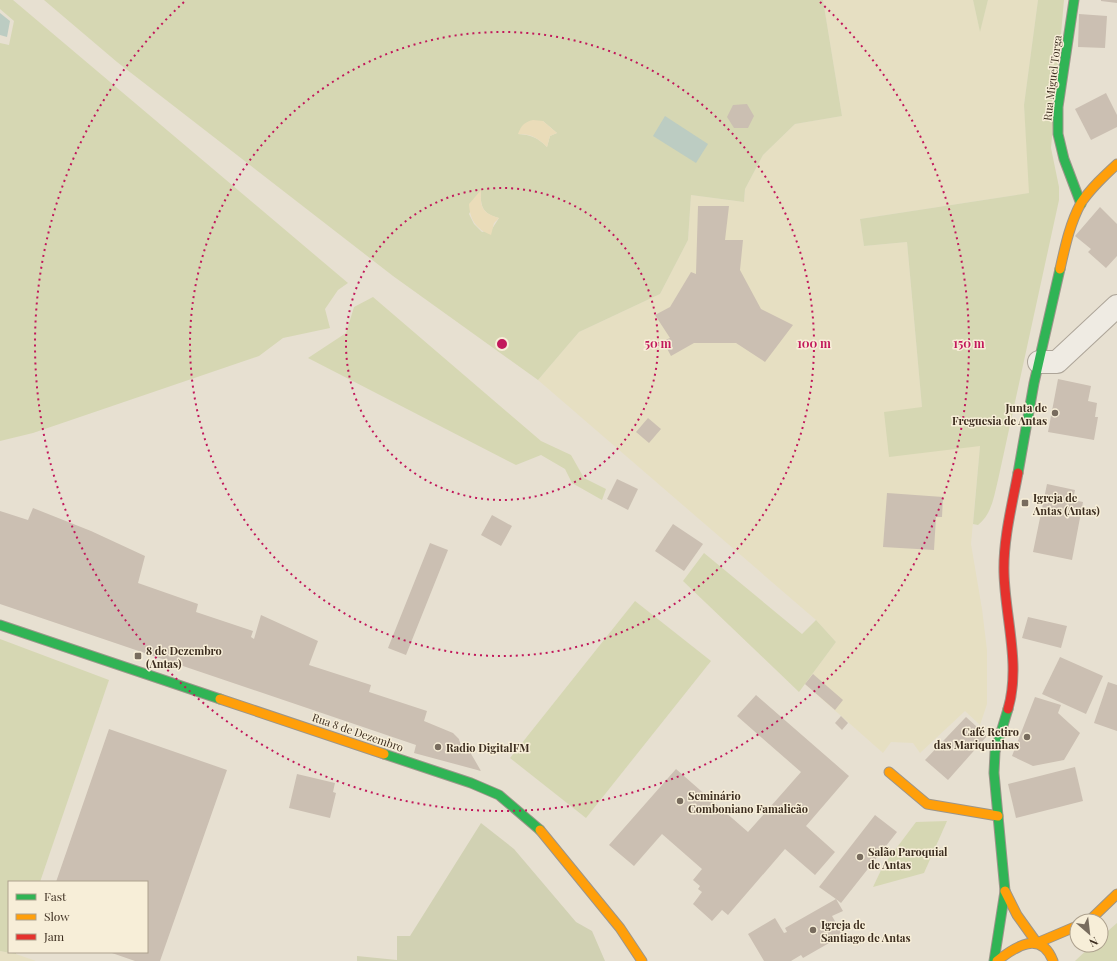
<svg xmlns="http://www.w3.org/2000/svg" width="1117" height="961" font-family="'Playfair Display',serif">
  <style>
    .farmland { fill: #e6dfc2 }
    .green { fill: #d6d7b3; fill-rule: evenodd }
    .sand { fill: #eadcb9 }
    .cemetery { fill: #d1d1b3 }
    .water { fill: #bcccc2 }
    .building { fill: #cbbfb2 }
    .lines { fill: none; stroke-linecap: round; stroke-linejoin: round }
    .street-casing { stroke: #ada599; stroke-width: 24 }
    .fast-casing { stroke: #9c958a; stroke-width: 11 }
    .slow-casing { stroke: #9c958a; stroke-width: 11 }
    .jam-casing { stroke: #9c958a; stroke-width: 11 }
    .street { stroke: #efebe3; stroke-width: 22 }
    .fast { stroke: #30b455; stroke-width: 9 }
    .slow { stroke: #ff9f0a; stroke-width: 9 }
    .jam { stroke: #e5322d; stroke-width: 9 }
    .ring { fill: none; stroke: #c2185b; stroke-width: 2; stroke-dasharray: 2 4 }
    .poi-dot { fill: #786c5e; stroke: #f7eed8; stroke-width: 1.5 }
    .labels { text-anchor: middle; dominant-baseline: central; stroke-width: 3; stroke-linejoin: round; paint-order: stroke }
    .street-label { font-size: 11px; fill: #3d2e20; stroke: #f7eed8 }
    .poi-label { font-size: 11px; font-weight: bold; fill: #3d2e20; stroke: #f7eed8; text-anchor: start }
    .centre { fill: #c2185b; stroke: #f7eed8; stroke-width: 2 }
    .ring-label { font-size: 12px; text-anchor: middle; font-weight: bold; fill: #c2185b; stroke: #f7eed8; stroke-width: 3; stroke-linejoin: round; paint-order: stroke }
  </style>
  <rect width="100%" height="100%" fill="#e7e0d1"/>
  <!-- farmland -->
  <g class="farmland">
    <polygon points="823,0 973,0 980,31 988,0 1038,0 1024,105 1030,193 860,219 864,246 907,242 922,407 980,446 971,544 982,609 987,650 987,704 980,725 965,711 920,753 913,743 891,742 883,753 805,684 836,642 816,620 538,380 579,332 660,294 688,240 691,195 744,202 745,189 763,155 795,124 842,116"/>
    <polygon points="0,951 16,954 36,961 0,961"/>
  </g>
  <!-- green -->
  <g class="green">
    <polygon points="0,0 13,0 348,283 338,290 325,309 330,328 283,338 259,356 33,433 0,441 0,43 9,45 14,21 0,9"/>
    <path d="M44,0H823L842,116L795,124L763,155L745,189L744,202L691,195L688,240L660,294L579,332L538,380L393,276L117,62ZM543,121L557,133L550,136L547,147C537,137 531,135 518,134ZM481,191C480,207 483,214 499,218L492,229L482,232L474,224L469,214Z"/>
    <polygon points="973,0 988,0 980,32"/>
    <path d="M1038,0H1064L1051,148L1059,187V200L998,480C994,496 992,514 978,525L973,524L980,446L889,457L884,412L922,407L907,242L864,246L860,219L1029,193L1024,105Z"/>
    <polygon points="373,297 541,441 571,455 584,478 606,489 602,500 572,483 565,469 541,455 516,465 308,358 346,333 354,307"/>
    <polygon points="704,553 802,634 816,620 836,642 799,692 683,581"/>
    <polygon points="635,601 711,661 586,818 510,758"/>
    <polygon points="0,639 109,680 40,882 9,882 9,952 16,952 16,954 0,951"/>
    <polygon points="947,821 924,873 873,887 883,866 916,822"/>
    <polygon points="1117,923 1117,961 1075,961 1092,945 1101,945 1101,937"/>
  </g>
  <!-- sand -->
  <g class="sand">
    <path d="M533,120L543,121L557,133L550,136L547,147C538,138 532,134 518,134C521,126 524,122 533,120Z"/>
    <path d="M481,190C480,207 482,213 499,218L494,223L491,235C476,229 470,220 469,204Z"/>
  </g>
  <!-- cemetery -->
  <polygon class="cemetery" points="481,823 514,849 576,922 592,931 605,961 357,961 357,956 397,960 397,936 410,936"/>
  <!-- water -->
  <g class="water">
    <polygon points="0,13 10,21 7,37 0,35"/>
    <polygon points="665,116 708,144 696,163 653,136"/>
  </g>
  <!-- building -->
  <g class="building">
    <polygon points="1101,0 1117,0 1117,3 1101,1"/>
    <polygon points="1079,14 1107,16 1105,48 1078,47"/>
    <polygon points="1106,93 1117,115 1117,127 1091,140 1075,109"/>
    <polygon points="747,104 754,116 748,128 734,128 727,117 733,105"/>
    <polygon points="698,206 729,206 725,240 743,240 740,270 761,309 793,325 765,362 736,343 694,343 671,356 663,341 670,338 655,315 670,307 691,272 696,274"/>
    <polygon points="1100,207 1117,224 1117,256 1106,268 1088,252 1091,249 1075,236"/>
    <polygon points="1058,379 1091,386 1088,401 1097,403 1095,417 1098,417 1094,440 1048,432"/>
    <polygon points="648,418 661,429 649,443 636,432"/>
    <polygon points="617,479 638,489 628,510 607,499"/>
    <polygon points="1047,484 1075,490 1073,500 1083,502 1072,560 1033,552"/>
    <polygon points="887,493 943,497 942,517 936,517 934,550 883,547"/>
    <polygon points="33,508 91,531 145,556 138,583 198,604 196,612 253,631 251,637 254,639 261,615 318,641 309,665 371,685 369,692 427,711 424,721 453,733 459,739 462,750 470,752 481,771 414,753 416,745 0,604 0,511 28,520"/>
    <polygon points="492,515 512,526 501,546 481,535"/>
    <polygon points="673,524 703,544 684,571 655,551"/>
    <polygon points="430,543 448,550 406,655 388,648"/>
    <polygon points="1028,617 1067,626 1061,648 1022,638"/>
    <polygon points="1060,657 1103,676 1086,714 1042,694"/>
    <polygon points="813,674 843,700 835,710 805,684"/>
    <polygon points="1108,682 1117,685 1117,731 1094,723"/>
    <polygon points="756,695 849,776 806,826 835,852 815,875 785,849 728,915 722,910 712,921 693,904 702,892 698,889 700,886 693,880 702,869 662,834 634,866 609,845 676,769 748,832 801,772 737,716"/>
    <polygon points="1035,697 1061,705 1058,713 1080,733 1064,760 1033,766 1012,756"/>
    <polygon points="841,716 848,723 842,730 835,723"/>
    <polygon points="966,717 987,736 948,780 925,760"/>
    <polygon points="109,729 227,770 160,961 135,961 109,952 147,952 147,882 56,882"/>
    <polygon points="1075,767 1083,801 1016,818 1008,784"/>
    <polygon points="297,774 335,783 333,792 336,793 330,818 289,808"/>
    <polygon points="875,815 897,832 841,903 836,899 843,911 832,916 843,935 803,958 801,955 791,961 764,961 748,934 775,918 784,933 787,932 785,928 836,899 819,887"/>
  </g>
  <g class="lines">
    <defs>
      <polyline id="street" points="1039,362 1057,362 1117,306"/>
      <g id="fast">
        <polyline points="1074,0 1058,107 1058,134 1064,159 1081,204"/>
        <polyline points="1018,473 1034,383 1060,269"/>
        <polyline points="0,625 220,699"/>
        <polyline points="384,754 471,783 499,795 540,830"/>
        <polyline points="994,961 1005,891 994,773 995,752 1008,709"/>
      </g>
      <g id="slow">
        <path d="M1060,269C1065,247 1070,223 1081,203C1091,188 1104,176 1117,164"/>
        <polyline points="220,699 384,754"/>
        <polyline points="889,772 927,804 998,816"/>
        <polyline points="540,830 620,928 642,961"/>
        <polyline points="1005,891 1017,915 1037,943"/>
        <polyline points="1089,921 1117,894"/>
        <polyline points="1037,943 1077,926"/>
        <path d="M997,961C1016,946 1041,930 1053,961"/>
      </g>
      <path id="jam" d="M1008,709C1021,665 1005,617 1004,573C1003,540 1012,505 1018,473"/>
    </defs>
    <!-- street casing -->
    <use href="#street" class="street-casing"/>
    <!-- fast casing -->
    <use href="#fast" class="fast-casing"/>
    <!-- slow casing -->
    <use href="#slow" class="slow-casing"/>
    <!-- jam casing -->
    <use href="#jam" class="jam-casing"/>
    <!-- street -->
    <use href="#street" class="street"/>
    <!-- fast -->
    <use href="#fast" class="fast"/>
    <!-- slow -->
    <use href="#slow" class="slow"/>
    <!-- jam -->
    <use href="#jam" class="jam"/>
  </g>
  <!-- distance rings -->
  <g class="ring">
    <circle cx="502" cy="344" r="156"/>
    <circle cx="502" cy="344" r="312"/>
    <path d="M820 2A467 467 0 1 1 184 2"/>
  </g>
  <!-- markers -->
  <g class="poi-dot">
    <circle cx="1055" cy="413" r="4"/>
    <rect x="1021" y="499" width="8" height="8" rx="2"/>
    <rect x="134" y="652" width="8" height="8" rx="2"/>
    <circle cx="1027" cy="737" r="4"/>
    <circle cx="438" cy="747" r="4"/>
    <circle cx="680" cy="801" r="4"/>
    <circle cx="860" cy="857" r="4"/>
    <circle cx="813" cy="930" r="4"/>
  </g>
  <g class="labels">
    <!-- street labels -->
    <g class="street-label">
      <text transform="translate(1052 78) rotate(-83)">Rua Miguel Torga</text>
      <text transform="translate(358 732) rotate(19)">Rua 8 de Dezembro</text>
    </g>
    <!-- poi labels -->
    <g class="poi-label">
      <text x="1047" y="407" text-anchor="end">Junta de<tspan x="1047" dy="13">Freguesia de Antas</tspan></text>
      <text x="1033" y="497">Igreja de<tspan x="1033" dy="13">Antas (Antas)</tspan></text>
      <text x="146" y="650">8 de Dezembro<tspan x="146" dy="13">(Antas)</tspan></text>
      <text x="1019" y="731" text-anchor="end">Café Retiro<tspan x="1019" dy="13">das Mariquinhas</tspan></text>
      <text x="446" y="747">Radio DigitalFM</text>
      <text x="688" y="795">Seminário<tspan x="688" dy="13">Comboniano Famalicão</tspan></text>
      <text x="868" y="851">Salão Paroquial<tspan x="868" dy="13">de Antas</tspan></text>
      <text x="821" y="924">Igreja de<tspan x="821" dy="13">Santiago de Antas</tspan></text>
    </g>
  </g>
  <circle cx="502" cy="344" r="6" class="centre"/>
  <g class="ring-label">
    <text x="658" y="348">50 m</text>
    <text x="814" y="348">100 m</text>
    <text x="969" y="348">150 m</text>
  </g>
  <!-- legend -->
  <rect x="8" y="881" width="140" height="72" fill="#f7eed8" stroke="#ada18e"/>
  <rect x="16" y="894" width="20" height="6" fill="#30b455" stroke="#ada18e"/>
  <text x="44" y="901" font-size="12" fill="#3d2e20">Fast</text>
  <rect x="16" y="914" width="20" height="6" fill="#ff9f0a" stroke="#ada18e"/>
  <text x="44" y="921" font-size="12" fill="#3d2e20">Slow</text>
  <rect x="16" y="934" width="20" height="6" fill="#e5322d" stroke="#ada18e"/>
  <text x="44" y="941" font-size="12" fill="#3d2e20">Jam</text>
  <!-- north arrow -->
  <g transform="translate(1089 933) rotate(152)"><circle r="19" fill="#f7eed8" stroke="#ada18e"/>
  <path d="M0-3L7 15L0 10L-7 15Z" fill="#786c5e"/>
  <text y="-6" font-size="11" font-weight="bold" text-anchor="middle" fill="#3d2e20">N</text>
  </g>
</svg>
